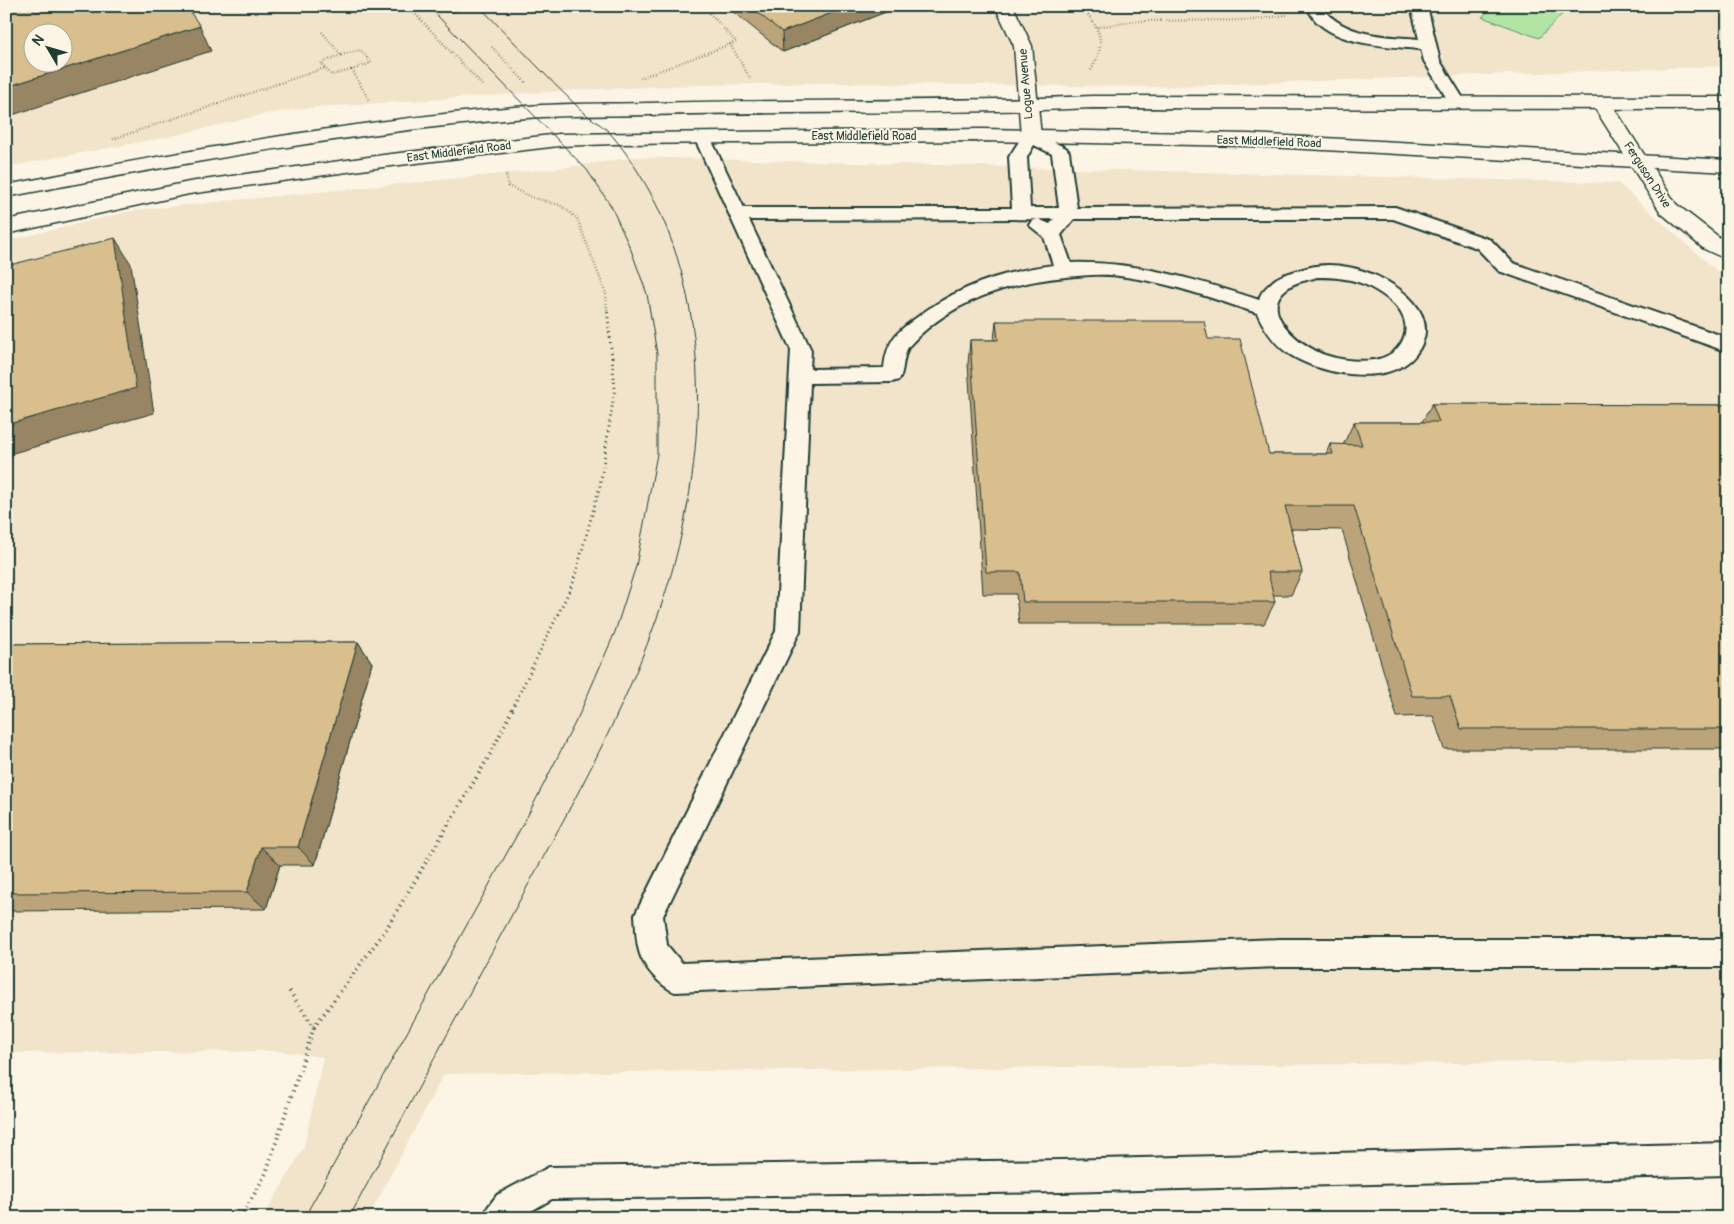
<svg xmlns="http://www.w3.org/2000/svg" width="1734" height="1224" font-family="Pangolin,sans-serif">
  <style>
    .built { fill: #f2e4cb; fill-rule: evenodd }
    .green { fill: #b2e4a4; stroke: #68906c }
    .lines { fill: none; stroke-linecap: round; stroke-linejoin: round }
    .service-casing { stroke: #1f3d34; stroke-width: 4 }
    .tertiary-casing { stroke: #1f3d34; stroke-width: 3 }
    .secondary-casing { stroke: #1f3d34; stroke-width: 3 }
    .path-far2 { stroke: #1f3d34; stroke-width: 2.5; stroke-dasharray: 0.5 2.5; stroke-linecap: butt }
    .path-far1 { stroke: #1f3d34; stroke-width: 3; stroke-dasharray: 1 4; stroke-linecap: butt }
    .path { stroke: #1f3d34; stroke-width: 4; stroke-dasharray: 1 4.5; stroke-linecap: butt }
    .service { fill: #fcf5e5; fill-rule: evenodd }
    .tertiary { fill: #fcf5e5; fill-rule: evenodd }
    .secondary { fill: #fcf5e5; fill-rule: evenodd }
    .tram { stroke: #1f3d34; stroke-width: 1 }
    .wall { fill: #bba37a; stroke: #1f3d34 }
    .shaded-wall { fill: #988563; stroke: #1f3d34 }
    .building { fill: #d9be8e; stroke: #1f3d34; fill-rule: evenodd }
    .labels { text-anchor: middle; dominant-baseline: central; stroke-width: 4; stroke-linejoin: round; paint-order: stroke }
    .far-street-label { font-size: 12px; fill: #1f3d34; stroke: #fcf5e5 }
  </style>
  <rect width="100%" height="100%" fill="#fcf5e5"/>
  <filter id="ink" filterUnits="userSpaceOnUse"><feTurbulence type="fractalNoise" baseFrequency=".02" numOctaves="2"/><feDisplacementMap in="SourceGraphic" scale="10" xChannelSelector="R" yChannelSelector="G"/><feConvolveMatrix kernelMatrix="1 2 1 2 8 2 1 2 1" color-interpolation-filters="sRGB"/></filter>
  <g filter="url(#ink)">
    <!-- built -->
    <g class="built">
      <path d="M6,6H1728V66L1153,87L829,83L695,85L578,90L307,108L266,114L168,137L6,167ZM32,32H62V62H32Z"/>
      <polygon points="636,157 1618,183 1728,281 1728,1060 444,1074 368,1218 263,1218 304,1147 323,1057 280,1051 6,1053 6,241 135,210 561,168"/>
    </g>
    <!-- green -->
    <polygon class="green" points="1494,6 1570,6 1539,38 1482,17"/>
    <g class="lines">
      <defs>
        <g id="service">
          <path d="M1306,6H1321C1343,37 1385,36 1419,39L1411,6H1427L1440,61L1466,103L1464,107H1452L1424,61L1421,49C1388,46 1343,46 1317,22C1313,18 1309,11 1306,6Z"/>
          <path d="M1031,131L1066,148L1069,152L1077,208L1395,207L1491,240L1513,263L1728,338V352L1499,271L1477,248L1393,219H1074L1061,235L1071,263C1137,261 1197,280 1259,300C1260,292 1267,287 1272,282C1279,275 1287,274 1296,271C1314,265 1329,263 1348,267C1384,273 1449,310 1416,354C1390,389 1316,374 1286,352C1272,341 1264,328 1257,313C1214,299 1171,283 1126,277C1106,273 1086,275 1066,277C1010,282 950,301 910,345C902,353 905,370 899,380L892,382L810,383L800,631L663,916L667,945L682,963L1280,939H1728V967H1280L675,992C660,986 643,967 639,951C636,940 636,927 635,915L776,631L791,350L694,137L696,133H708L744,208H1012L1009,157L1025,132ZM1034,145L1052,154L1059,208H1030L1027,157ZM1038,219L1032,221L1029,225L1044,237L1053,265C1004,271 955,288 916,318C908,324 898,331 893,339C887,348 885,358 884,368L810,369L811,350L749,220L1054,219L1050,224ZM1317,277C1334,277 1350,278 1366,285C1378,291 1394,301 1401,313C1414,335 1397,357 1374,360C1358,362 1340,360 1325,355C1300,346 1252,308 1292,285C1299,281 1309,280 1317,277Z"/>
          <polygon points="1728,1143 1728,1175 1062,1192 552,1199 519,1218 483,1218 488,1207 497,1195 549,1167 1062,1160"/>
        </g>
        <g id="tertiary">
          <polygon points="995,6 1013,6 1032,46 1041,136 1038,140 1031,142 1024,140 1021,136 1014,46"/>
          <polygon points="1602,98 1609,100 1676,204 1728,244 1728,260 1704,249 1661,213 1592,104 1595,100"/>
        </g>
        <g id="secondary">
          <path d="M1092,96L1728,97V109L1092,108C944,115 796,111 648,115C607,116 567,115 527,118C351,132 179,164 6,197V185C179,152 352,120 527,106C567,103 608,104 648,103C796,99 944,103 1092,96Z"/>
          <polygon points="980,129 1249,134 1728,160 1728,172 1249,146 980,141 614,144 559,146 383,167 189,194 6,234 6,220 189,182 383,155 559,134"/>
        </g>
      </defs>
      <!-- service casing -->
      <use href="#service" class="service-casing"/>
      <!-- tertiary casing -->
      <use href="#tertiary" class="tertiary-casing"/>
      <!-- secondary casing -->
      <use href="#secondary" class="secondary-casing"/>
      <!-- path-far2 -->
      <g class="path-far2">
        <polyline points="408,6 483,86"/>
        <path d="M1089,6L1087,13C1104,36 1104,47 1090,72"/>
        <polyline points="1098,27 1136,21 1252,20 1287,15"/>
        <polyline points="322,32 341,55 361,50 371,63 352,70 369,100"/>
        <polyline points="730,44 750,78"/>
        <polyline points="492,47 527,84"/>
        <polyline points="341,55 321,63 331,75 352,70"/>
        <polyline points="640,78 736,42 703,6"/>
        <polyline points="113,139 325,68"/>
        <polyline points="506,174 508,186 531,197 560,205 577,218 606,294 607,310"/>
      </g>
      <!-- path-far1 -->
      <polyline class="path-far1" points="512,709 573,583 600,486 615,388 607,308"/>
      <!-- path -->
      <g class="path">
        <polyline points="314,1027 385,931 491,753 513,708"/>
        <polyline points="241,1218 266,1173 314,1027 288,989"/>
      </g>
      <!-- service -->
      <use href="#service" class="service"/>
      <!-- tertiary -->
      <use href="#tertiary" class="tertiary"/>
      <!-- secondary -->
      <use href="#secondary" class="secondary"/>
      <!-- tram -->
      <g class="tram">
        <polyline points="304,1218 528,815 579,715 615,632 636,566 657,454 657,354 647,294 631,250 611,206 587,170 428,6"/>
        <path d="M349,1218C404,1115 459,1012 515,909C565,817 618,725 654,626C705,489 720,325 650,192C638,171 624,148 607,130C599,123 588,117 580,109C545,76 513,40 479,6"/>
      </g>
    </g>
    <!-- wall -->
    <g class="wall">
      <polygon points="447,6 463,6 463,8 453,12"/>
      <polygon points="726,6 901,6 783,52"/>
      <polygon points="996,321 1208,339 1269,454 1326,454 1330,444 1343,445 1354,422 1422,422 1432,404 1728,405 1728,749 1444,749 1433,716 1397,717 1342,530 1291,529 1302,572 1291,595 1273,595 1275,602 1264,624 1019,624 1016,594 983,594 968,364 970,340 994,340"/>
      <polygon points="358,642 372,663 315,865 280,865 266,909 6,911 6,644"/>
    </g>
    <!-- shaded-wall -->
    <g class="shaded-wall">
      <polygon points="452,6 463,6 463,8 453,12"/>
      <polygon points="850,6 901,6 783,52 782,32"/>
      <polygon points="200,26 211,51 6,117 6,87"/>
      <polygon points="115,238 131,264 154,413 6,455 6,425"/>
      <polygon points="358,642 372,663 315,865 298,847"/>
      <polygon points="261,847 280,865 266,909 247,892"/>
    </g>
    <!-- building -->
    <g class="building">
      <path d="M6,6H31L36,12L56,6H186L200,26L6,87ZM32,32H62V62H32Z"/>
      <polygon points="749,6 850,6 782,32"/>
      <polygon points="115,238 136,388 6,425 6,266"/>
      <polygon points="996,321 1204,321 1208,339 1240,339 1269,454 1333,454 1330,444 1362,445 1354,422 1439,422 1432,404 1728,405 1728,729 1461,729 1450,696 1412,696 1354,506 1285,506 1302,572 1268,572 1275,602 1023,602 1020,572 986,572 970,340 998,340"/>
      <polygon points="358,642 298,847 261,847 247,892 6,893 6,644"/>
    </g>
  </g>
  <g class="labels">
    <!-- far-street labels -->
    <g class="far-street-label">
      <text transform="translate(1026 84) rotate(-95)">Logue Avenue</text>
      <text x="864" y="136">East Middlefield Road</text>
      <text transform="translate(1269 142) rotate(2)">East Middlefield Road</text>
      <text transform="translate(459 152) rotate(-7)">East Middlefield Road</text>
      <text transform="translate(1647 175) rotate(57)">Ferguson Drive</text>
    </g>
  </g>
  <!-- margin -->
  <rect width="1734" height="1224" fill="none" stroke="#fcf5e5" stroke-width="25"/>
  <rect x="12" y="12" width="1709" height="1199" fill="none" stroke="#1f3d34" stroke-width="2" filter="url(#ink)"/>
  <!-- north arrow -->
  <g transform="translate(48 48) rotate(308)"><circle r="24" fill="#fcf5e5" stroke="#a4ab9e"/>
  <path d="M0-4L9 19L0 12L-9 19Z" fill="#1f3d34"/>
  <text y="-8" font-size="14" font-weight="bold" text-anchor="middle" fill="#1f3d34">N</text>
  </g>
</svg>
